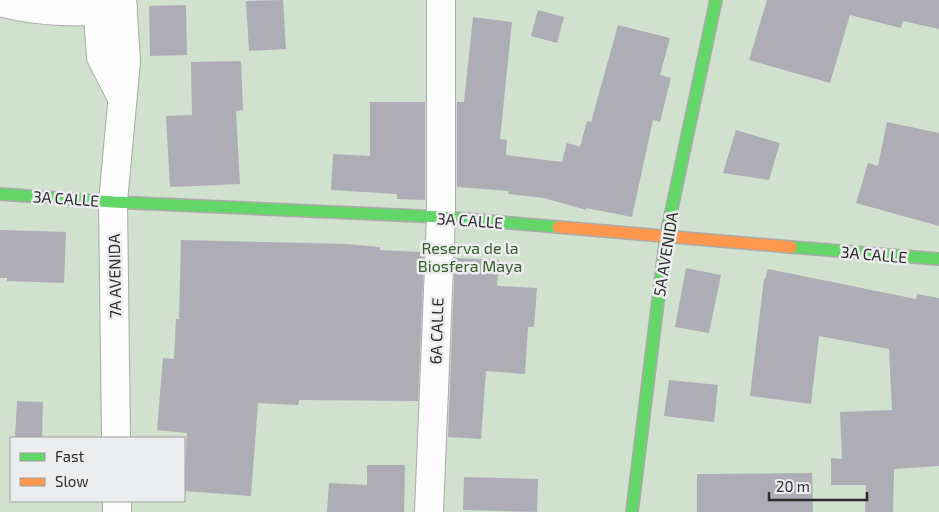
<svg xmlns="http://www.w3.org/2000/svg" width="939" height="512" font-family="'Exo 2',sans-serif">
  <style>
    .green { fill: #d0e1cd; fill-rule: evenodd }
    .building { fill: #aeadb5 }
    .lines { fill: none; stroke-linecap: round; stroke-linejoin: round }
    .street-casing { stroke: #aaa; stroke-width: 30 }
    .fast-casing { stroke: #aaa; stroke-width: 14 }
    .slow-casing { stroke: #aaa; stroke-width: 14 }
    .street { stroke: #fcfcfc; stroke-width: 28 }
    .fast { stroke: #63d668; stroke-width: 11 }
    .slow { stroke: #ff974d; stroke-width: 11 }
    .labels { text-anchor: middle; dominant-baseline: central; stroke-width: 5; stroke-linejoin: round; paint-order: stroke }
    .street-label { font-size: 16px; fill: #2c2c2c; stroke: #ecedee }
    .park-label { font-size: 16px; fill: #345e2a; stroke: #ecedee }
  </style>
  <rect width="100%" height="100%" fill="#ededed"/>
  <!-- green -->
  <path class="green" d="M0,0H939V512H0ZM11,438H184V501H11Z"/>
  <!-- building -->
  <g class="building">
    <polygon points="283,0 286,49 249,51 246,1"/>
    <polygon points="767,0 939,0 939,29 903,21 901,28 850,15 830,83 749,60"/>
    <polygon points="186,5 187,55 150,56 149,6"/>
    <polygon points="538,10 564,17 557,43 531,36"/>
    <polygon points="473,17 512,22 500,139 507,140 506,155 562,162 567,143 580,147 587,121 591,122 618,25 670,38 660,75 671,78 660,122 653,120 632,217 586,208 586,210 544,198 508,194 509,191 457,187 457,102 464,102"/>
    <polygon points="241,61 243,110 236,111 240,184 170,187 166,116 192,115 191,62"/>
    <polygon points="370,102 425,102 425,200 397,199 397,194 331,190 333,154 370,156"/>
    <polygon points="887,122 939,133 939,226 856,203 868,163 878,166"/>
    <polygon points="736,130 780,143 769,180 723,173"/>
    <polygon points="0,230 66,232 64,283 7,281 7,278 0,278"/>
    <polygon points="181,240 347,244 380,247 380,250 421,252 420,256 424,256 418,401 299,400 298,405 258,403 251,496 184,491 187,433 157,430 163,358 174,359 176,319 179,319"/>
    <polygon points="455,258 499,260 497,286 537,288 534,327 528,327 525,374 486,371 481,439 448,437"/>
    <polygon points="686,268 721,275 709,333 675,327"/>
    <polygon points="768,269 916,299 917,294 939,298 939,466 894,469 893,512 865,512 866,485 831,485 831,458 842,459 840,412 892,410 889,349 819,336 811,404 750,396 764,279 765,279"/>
    <polygon points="669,380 718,385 714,422 664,416"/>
    <polygon points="17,401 43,402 42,438 15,438"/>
    <polygon points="367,465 405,465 404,512 327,512 329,483 367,485"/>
    <polygon points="812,473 813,512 697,512 697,474"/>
    <polygon points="464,477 538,479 537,512 463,510"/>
  </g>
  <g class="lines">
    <defs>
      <g id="street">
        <polyline points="97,0 101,57 122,98"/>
        <path d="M0,2C36,12 86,14 123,8"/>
        <polyline points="116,438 113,202 126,61 122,0"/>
        <polyline points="117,501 117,512"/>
        <polyline points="429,512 441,217 441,0"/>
      </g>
      <g id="fast">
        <polyline points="0,194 113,202 441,217 558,227"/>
        <polyline points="791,247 939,259"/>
        <polyline points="632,512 666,236 716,0"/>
      </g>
      <polyline id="slow" points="558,227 791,247"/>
    </defs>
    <!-- street casing -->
    <use href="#street" class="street-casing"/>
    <!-- fast casing -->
    <use href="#fast" class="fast-casing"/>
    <!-- slow casing -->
    <use href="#slow" class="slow-casing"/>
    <!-- street -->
    <use href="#street" class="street"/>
    <!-- fast -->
    <use href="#fast" class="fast"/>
    <!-- slow -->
    <use href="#slow" class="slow"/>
  </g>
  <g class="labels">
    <!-- street labels -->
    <g class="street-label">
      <text transform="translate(66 198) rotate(4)">3A CALLE</text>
      <text transform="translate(470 220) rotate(4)">3A CALLE</text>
      <text transform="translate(665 254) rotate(-81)">5A AVENIDA</text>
      <text transform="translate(874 254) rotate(5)">3A CALLE</text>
      <text transform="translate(114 276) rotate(-91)">7A AVENIDA</text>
      <text transform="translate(436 331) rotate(-88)">6A CALLE</text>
    </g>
    <!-- park labels -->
    <g class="park-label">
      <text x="470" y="247">Reserva de la<tspan x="470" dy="18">Biosfera Maya</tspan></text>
    </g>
  </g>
  <!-- legend -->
  <rect x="10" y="437" width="175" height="65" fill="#ecedee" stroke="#9fa0a0"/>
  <rect x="20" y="453" width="25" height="8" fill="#63d668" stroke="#9fa0a0"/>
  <text x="55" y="462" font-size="15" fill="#2c2c2c">Fast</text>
  <rect x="20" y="478" width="25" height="8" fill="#ff974d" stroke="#9fa0a0"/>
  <text x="55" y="487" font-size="15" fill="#2c2c2c">Slow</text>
  <!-- scale -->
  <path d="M769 492v8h98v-8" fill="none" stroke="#2c2c2c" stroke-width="2.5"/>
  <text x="776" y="492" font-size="15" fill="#2c2c2c" stroke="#ecedee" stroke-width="4" paint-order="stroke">20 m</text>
</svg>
